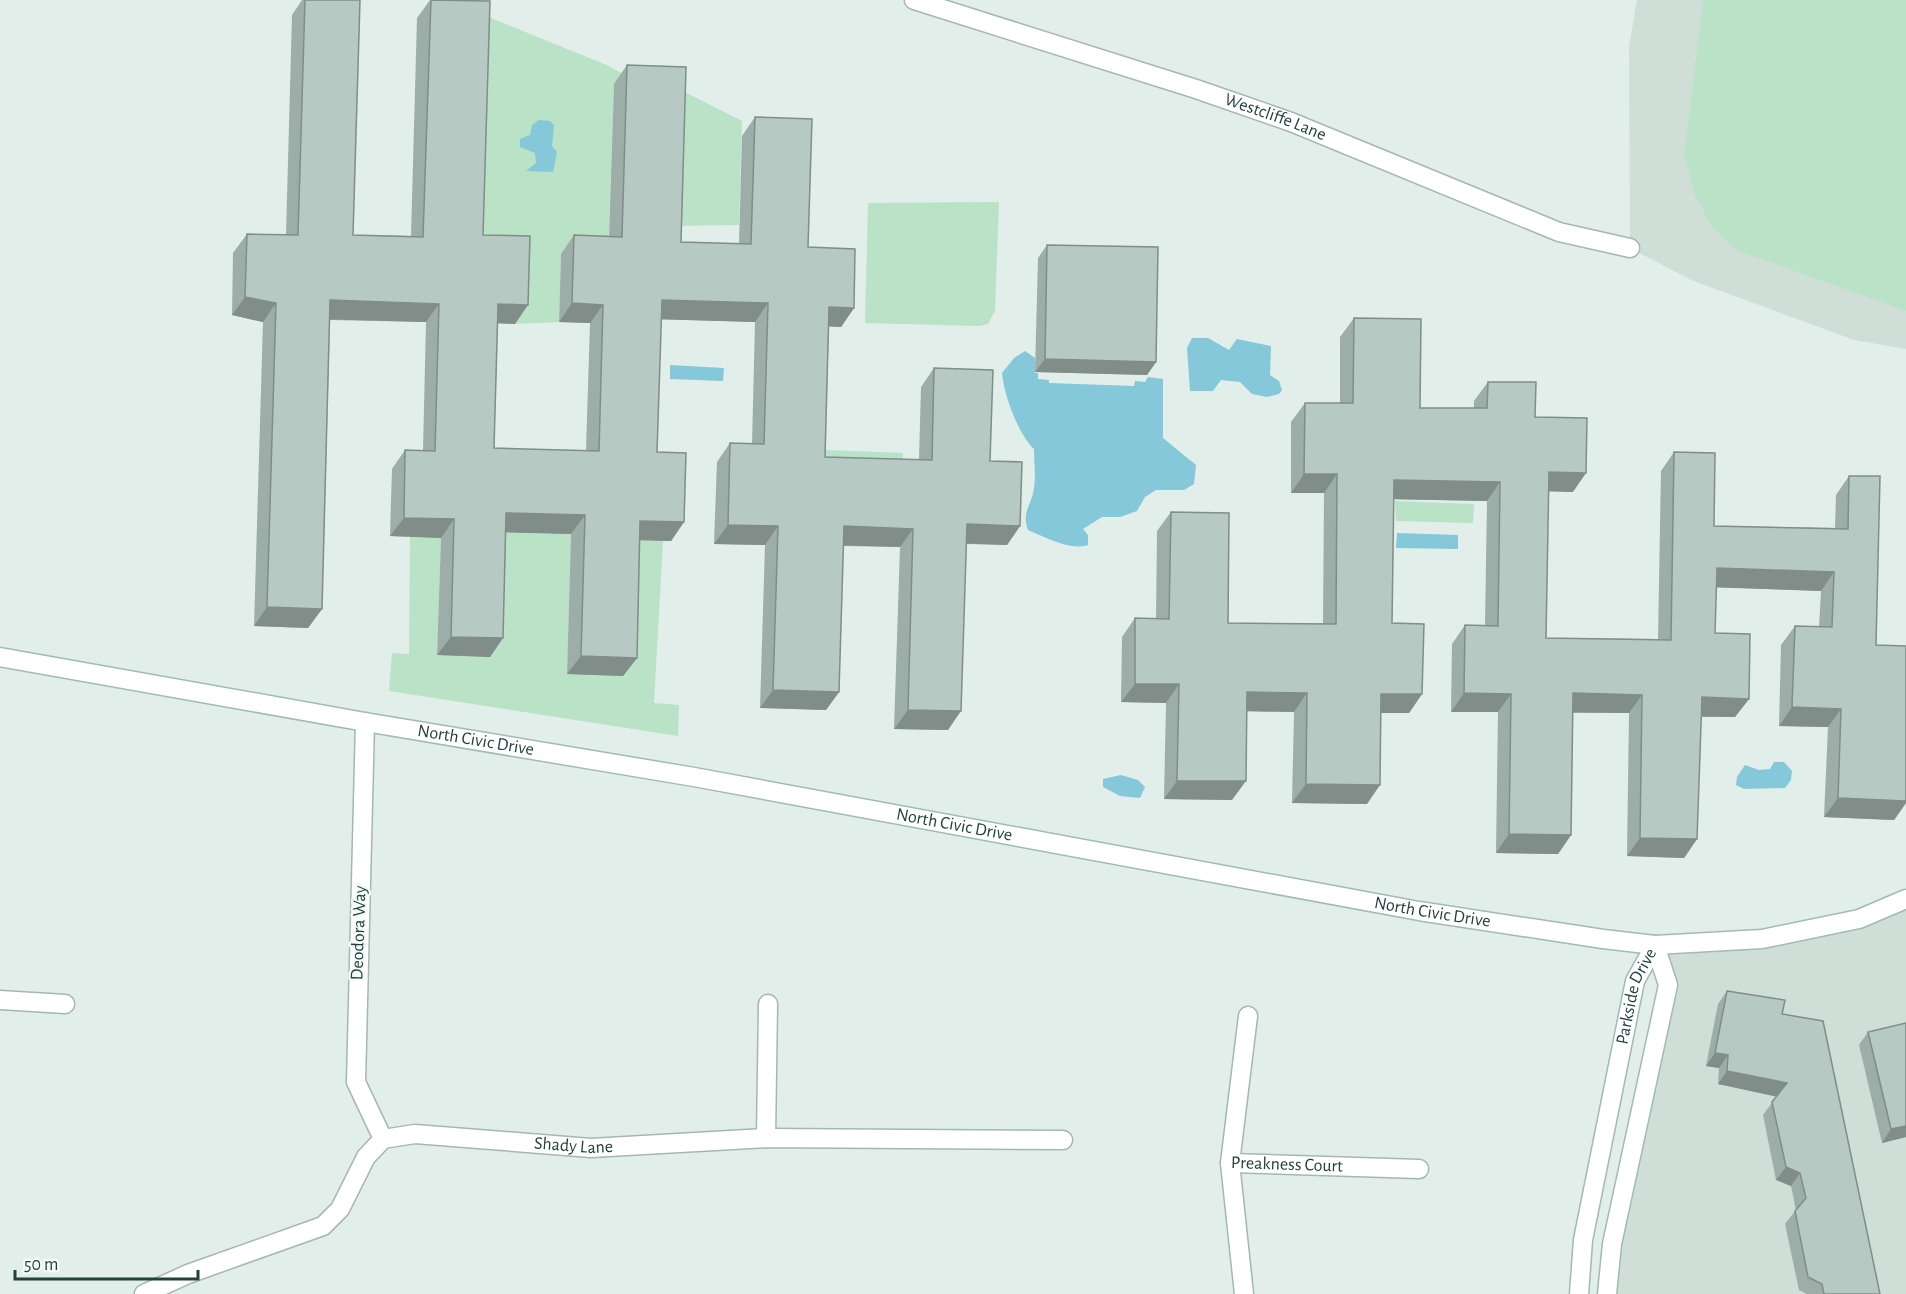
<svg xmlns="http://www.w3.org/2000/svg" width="1906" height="1294" font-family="'Alegreya Sans',sans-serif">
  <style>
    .built { fill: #d0ded8 }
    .green { fill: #b9e2c6 }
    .water { fill: #84c8d9 }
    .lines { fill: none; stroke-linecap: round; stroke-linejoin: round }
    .street-casing { stroke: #a4b7b1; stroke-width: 21 }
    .secondary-casing { stroke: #9fbbb3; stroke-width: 21 }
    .street { stroke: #fff; stroke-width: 18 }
    .secondary { stroke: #fff; stroke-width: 18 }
    .wall { fill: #9dada8 }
    .shaded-wall { fill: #808d88 }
    .building { fill: #b7c9c3; stroke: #808d88; stroke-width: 1.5 }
    .labels { text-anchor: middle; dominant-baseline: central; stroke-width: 5; stroke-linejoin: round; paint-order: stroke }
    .street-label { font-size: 18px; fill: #20423a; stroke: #f3faf7 }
  </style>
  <rect width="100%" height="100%" fill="#e2eee9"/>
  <!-- built -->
  <g class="built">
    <polygon points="1637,0 1906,0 1906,349 1854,340 1691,280 1630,248 1629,47"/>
    <polygon points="1906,899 1906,1294 1607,1294 1668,985 1655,945 1762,939"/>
  </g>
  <!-- green -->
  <g class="green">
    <polygon points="1703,0 1906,0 1906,311 1736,250 1712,227 1695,195 1684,155"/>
    <polygon points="476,12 609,66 639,83 614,84 608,256 561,254 559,322 515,324 470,254"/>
    <polygon points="673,86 742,121 739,225 669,226"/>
    <polygon points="999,202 995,311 988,324 979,326 865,323 868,203"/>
    <polygon points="825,450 903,453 903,469 824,466"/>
    <polygon points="1395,501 1474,504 1473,523 1396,521"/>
    <polygon points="493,532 571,534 567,674 627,540 663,541 654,703 679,705 678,736 389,691 392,653 409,654 410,537 441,538 437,655 489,657"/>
  </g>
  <!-- water -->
  <g class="water">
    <polygon points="539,120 550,121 554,125 552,146 557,152 553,172 526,171 536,163 535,153 520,147 520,139 530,135 532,125"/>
    <polygon points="1192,338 1208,338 1229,350 1237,339 1271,346 1270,375 1279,381 1282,390 1279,394 1267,397 1252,394 1240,382 1221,380 1213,391 1190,391 1187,348"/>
    <path d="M1025,351L1035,358V373H1038V379L1049,380V383L1134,386L1135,381L1145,382L1148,377L1163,379V438L1196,465L1194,484L1184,490H1156L1145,497L1137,511L1120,517H1102L1083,529L1088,535V545C1070,551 1045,537 1028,530C1021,512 1032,505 1034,488C1036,475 1034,462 1034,449C1018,434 1004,395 1002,373L1014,358Z"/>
    <polygon points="670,365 724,368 723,381 670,379"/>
    <polygon points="1397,533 1458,535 1458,549 1396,548"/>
    <polygon points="1774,762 1784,762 1792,771 1791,780 1785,788 1744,789 1736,785 1737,777 1745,765 1759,770 1770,769"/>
    <polygon points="1121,775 1138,780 1145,787 1140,798 1120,796 1103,787 1103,779"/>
  </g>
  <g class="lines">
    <defs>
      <g id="street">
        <path id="s1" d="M914,0L1196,89L1291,122L1559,232L1630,248"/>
        <polyline points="365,722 356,1082 383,1139"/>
        <polyline points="0,1000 65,1004"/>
        <polyline points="766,1138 768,1004"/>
        <path id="s2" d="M1230,1163L1419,1169"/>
        <path id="s3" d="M144,1294L188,1274L323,1226L340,1209L366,1157L383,1139L415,1134L591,1148L766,1138L1063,1140"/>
        <polyline points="1244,1294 1230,1163 1248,1016"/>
      </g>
      <g id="secondary">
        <path id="s4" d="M0,657L365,722L694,777L1419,911L1603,939L1655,945L1762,939L1859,919L1906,899"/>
        <path id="s5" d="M1579,1294L1583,1240L1635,981L1655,945"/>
        <polyline points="1607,1294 1612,1244 1668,985 1655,945"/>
      </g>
    </defs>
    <!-- street casing -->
    <use href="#street" class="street-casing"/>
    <!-- secondary casing -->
    <use href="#secondary" class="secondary-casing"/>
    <!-- street -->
    <use href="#street" class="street"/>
    <!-- secondary -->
    <use href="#secondary" class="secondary"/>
  </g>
  <!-- wall -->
  <g class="wall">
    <polygon points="302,0 360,0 353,235 411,236 417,18 430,0 483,235 515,324 498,323 494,448 586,451 590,323 559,322 561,254 574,235 609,236 614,84 627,65 681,242 739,244 742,136 755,117 808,247 854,308 841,327 829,326 825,457 919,460 921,387 934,368 990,461 1020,526 1007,545 966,544 948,730 894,729 900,547 843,546 839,692 826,710 760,708 765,545 714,544 717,462 730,443 752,444 755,322 661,319 657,452 684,522 671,541 640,540 637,658 623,676 567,674 571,534 506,532 503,638 490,657 437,655 441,538 390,536 392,469 405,450 423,450 426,322 330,320 322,609 308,628 254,626 263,322 232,315 233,253 247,234 286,235 292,15"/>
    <polygon points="1047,245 1156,362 1147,375 1035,372 1038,258"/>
    <polygon points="1354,318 1420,408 1474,408 1474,401 1488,382 1535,417 1573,492 1548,491 1546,638 1658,639 1661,471 1674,452 1714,526 1835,528 1836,495 1849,476 1876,645 1906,646 1906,803 1894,820 1824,817 1828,727 1779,726 1781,645 1795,626 1819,627 1821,591 1716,587 1715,633 1749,699 1735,717 1701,717 1697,839 1684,858 1627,856 1629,713 1573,713 1571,835 1558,854 1496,853 1498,712 1451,712 1452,644 1465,625 1485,626 1487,501 1394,499 1392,623 1422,694 1409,713 1381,713 1367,804 1292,803 1294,712 1247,711 1232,800 1164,799 1166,703 1121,702 1122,637 1135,618 1156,619 1157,531 1171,512 1228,623 1323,624 1324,493 1291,493 1291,422 1305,403 1340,403 1340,337"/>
    <polygon points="1727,991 1782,1014 1880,1294 1807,1294 1799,1290 1785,1224 1796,1210 1791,1186 1776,1180 1763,1115 1777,1096 1718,1084 1719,1068 1706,1066 1718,1004"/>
    <polygon points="1906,1023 1906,1137 1882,1143 1859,1045 1868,1032"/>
  </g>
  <!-- shaded-wall -->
  <g class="shaded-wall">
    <polygon points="245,297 276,303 263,322 232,315"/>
    <polygon points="330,300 439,304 426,322 317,319"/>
    <polygon points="662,300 768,303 755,322 648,319"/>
    <polygon points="572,303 603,305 590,323 559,322"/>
    <polygon points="498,304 528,305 515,324 485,323"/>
    <polygon points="829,307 854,308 841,327 816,326"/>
    <polygon points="1045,359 1156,362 1147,375 1035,372"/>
    <polygon points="1549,472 1586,473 1573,492 1535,491"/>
    <polygon points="1304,474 1337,474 1324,493 1291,493"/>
    <polygon points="1394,480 1500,482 1487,501 1381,499"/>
    <polygon points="506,513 585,515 571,534 493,532"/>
    <polygon points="404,518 454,519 441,538 390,536"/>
    <polygon points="640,521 684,522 671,541 627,540"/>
    <polygon points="967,524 1020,526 1007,545 954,543"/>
    <polygon points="728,525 778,526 765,545 714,544"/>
    <polygon points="844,526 913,529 900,547 830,545"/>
    <polygon points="1717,568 1834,572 1821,591 1704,587"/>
    <polygon points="267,607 322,609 308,628 254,626"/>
    <polygon points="451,637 503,638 490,657 437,655"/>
    <polygon points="581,656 637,658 623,676 567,674"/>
    <polygon points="1135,684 1179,684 1166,703 1121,702"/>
    <polygon points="773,690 839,692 826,710 760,708"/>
    <polygon points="1247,692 1307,693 1294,712 1234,711"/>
    <polygon points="1464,693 1511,694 1498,712 1451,712"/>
    <polygon points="1573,693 1642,695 1629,713 1560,712"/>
    <polygon points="1381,694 1422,694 1409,713 1368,713"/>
    <polygon points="1702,697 1749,699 1735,717 1689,716"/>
    <polygon points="1792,707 1841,709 1828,727 1779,726"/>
    <polygon points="908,710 961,711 948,730 894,729"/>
    <polygon points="1177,781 1246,781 1232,800 1164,799"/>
    <polygon points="1306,784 1380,785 1367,804 1292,803"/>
    <polygon points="1838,798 1906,801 1906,803 1894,820 1824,817"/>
    <polygon points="1509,834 1571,835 1558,854 1496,853"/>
    <polygon points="1640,838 1697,839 1684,858 1627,856"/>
    <polygon points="1715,1053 1728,1055 1719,1068 1706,1066"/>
    <polygon points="1727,1071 1787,1083 1778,1097 1718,1084"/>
    <polygon points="1906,1126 1906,1137 1882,1143 1891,1129"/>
    <polygon points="1786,1167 1800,1173 1791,1186 1776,1180"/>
  </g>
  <!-- building -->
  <g class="building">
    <polygon points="305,0 360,0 353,235 423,237 431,0 490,1 483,235 530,236 528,305 498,304 494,448 599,451 603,305 572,303 574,235 622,237 627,65 686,67 681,242 751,244 755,117 812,119 808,247 855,249 854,308 829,307 825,457 932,460 934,368 993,370 990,461 1022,462 1020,526 967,524 961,711 908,710 913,529 844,526 839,692 773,690 778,526 728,525 730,443 764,444 768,303 662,300 657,452 686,453 684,522 640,521 637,658 581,656 585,515 506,513 503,638 451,637 454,519 404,518 405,450 435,451 439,304 330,300 322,609 267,607 276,303 245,297 247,234 298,235"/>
    <polygon points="1047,245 1158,247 1156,362 1045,359"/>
    <polygon points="1354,318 1421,319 1420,408 1487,408 1488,382 1536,382 1535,417 1587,418 1586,473 1549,472 1546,638 1671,640 1674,452 1715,453 1714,526 1848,529 1849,476 1880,476 1876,645 1906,646 1906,801 1838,798 1841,709 1792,707 1795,626 1832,627 1834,572 1717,568 1715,633 1750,634 1749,699 1702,697 1697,839 1640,838 1642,695 1573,693 1571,835 1509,834 1511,694 1464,693 1465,625 1498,626 1500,482 1394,480 1392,623 1424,624 1422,694 1381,694 1380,785 1306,784 1307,693 1247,692 1246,781 1177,781 1179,684 1135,684 1135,618 1169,619 1171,512 1229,513 1228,623 1336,624 1337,474 1304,474 1305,403 1353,403"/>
    <polygon points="1727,991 1785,1000 1782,1014 1823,1021 1880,1294 1824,1294 1822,1284 1808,1277 1795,1211 1806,1198 1800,1173 1786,1167 1772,1102 1787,1083 1727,1071 1728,1055 1715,1053"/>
    <polygon points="1906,1023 1906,1126 1891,1129 1868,1032"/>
  </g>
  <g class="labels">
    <!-- street labels -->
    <g class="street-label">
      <text stroke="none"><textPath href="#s1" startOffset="380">Westcliffe Lane</textPath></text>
      <text stroke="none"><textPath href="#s4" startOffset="483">North Civic Drive</textPath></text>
      <text stroke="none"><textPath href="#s4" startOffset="969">North Civic Drive</textPath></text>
      <text stroke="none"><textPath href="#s4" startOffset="1455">North Civic Drive</textPath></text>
      <text transform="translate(359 933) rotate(-88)">Deodora Way</text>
      <text stroke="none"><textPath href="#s5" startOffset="304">Parkside Drive</textPath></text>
      <text stroke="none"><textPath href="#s3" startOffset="490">Shady Lane</textPath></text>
      <text stroke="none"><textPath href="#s2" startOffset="57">Preakness Court</textPath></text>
    </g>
  </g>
  <!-- scale -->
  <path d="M15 1270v9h183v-9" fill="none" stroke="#20423a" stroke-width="3"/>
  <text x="24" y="1270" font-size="18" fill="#20423a" stroke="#f3faf7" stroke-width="4.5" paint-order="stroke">50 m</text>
</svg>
